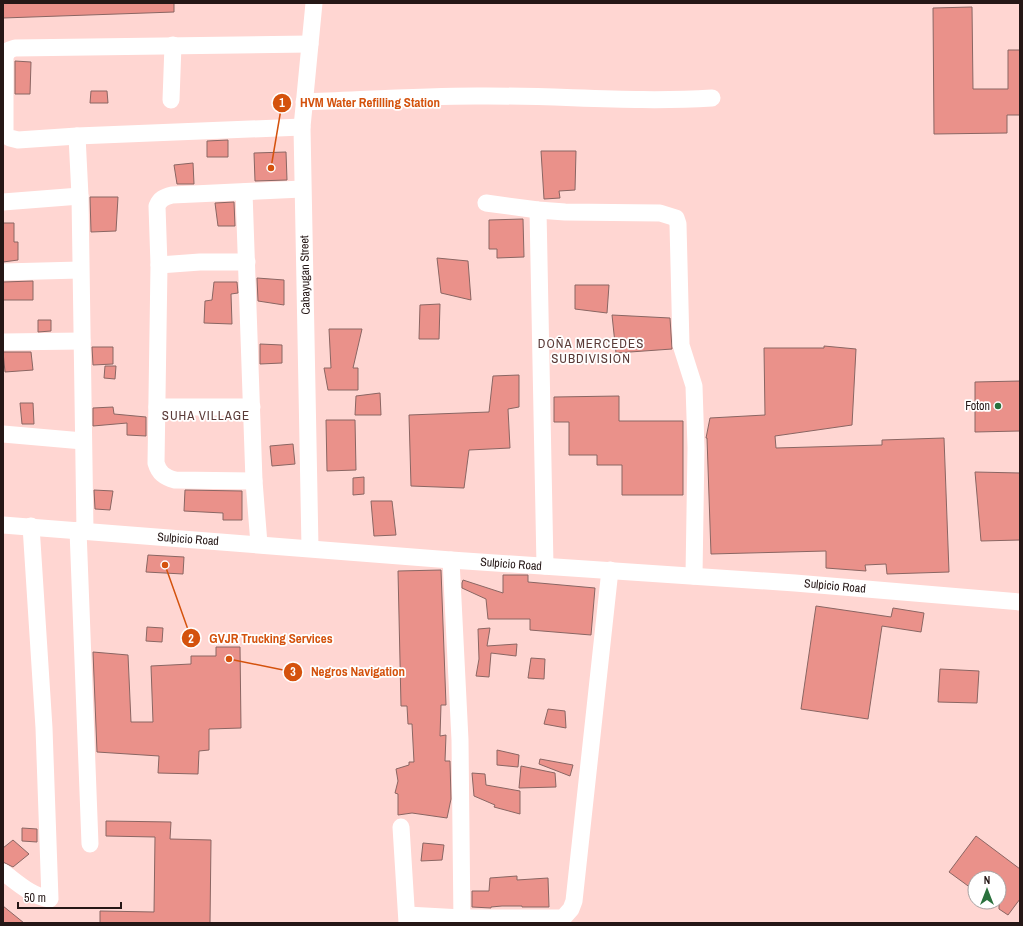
<svg xmlns="http://www.w3.org/2000/svg" width="1023" height="926" font-family="'Archivo Narrow',sans-serif">
  <style>
    .building { fill: #ea918a; stroke: #8a6663 }
    .lines { fill: none; stroke-linecap: round; stroke-linejoin: round }
    .street { stroke: #fff; stroke-width: 17 }
    .poi-dot { fill: #2a713d; stroke: #fff; stroke-width: 1.5 }
    .labels { text-anchor: middle; dominant-baseline: central; stroke-width: 3.5; stroke-linejoin: round; paint-order: stroke }
    .street-label { font-size: 12px; fill: #251716; stroke: #fff }
    .poi-label { font-size: 12px; fill: #251716; stroke: #fff; text-anchor: end }
    .neighbourhood-label { font-size: 13px; letter-spacing: 1px; fill: #5a3a37; stroke: #fff }
    .leader { fill: none; stroke: #d4520d; stroke-width: 1.5 }
    .callout-dot { fill: #d4520d; stroke: #fff; stroke-width: 1.5 }
    .mark-label { font-size: 12px; text-anchor: middle; font-weight: bold; fill: #fff }
    .callout-label { font-size: 13px; text-anchor: middle; font-weight: bold; fill: #d4520d; stroke: #fff; stroke-width: 3.5; stroke-linejoin: round; paint-order: stroke }
  </style>
  <rect width="100%" height="100%" fill="#ffd6d2"/>
  <!-- building -->
  <g class="building">
    <polygon points="3,3 174,3 174,12 3,18"/>
    <polygon points="972,7 973,89 1008,89 1008,50 1020,50 1020,115 1007,115 1007,133 934,134 933,8"/>
    <polygon points="15,61 31,62 30,94 15,94"/>
    <polygon points="91,91 107,91 108,103 90,103"/>
    <polygon points="228,140 228,157 207,157 207,141"/>
    <polygon points="541,151 576,151 575,190 559,191 560,198 544,199"/>
    <polygon points="286,152 287,180 255,181 254,153"/>
    <polygon points="193,163 194,184 177,184 174,165"/>
    <polygon points="90,197 118,197 116,231 91,232"/>
    <polygon points="234,202 235,226 218,226 215,203"/>
    <polygon points="523,219 524,257 497,258 497,249 489,249 489,220"/>
    <polygon points="3,223 14,223 14,242 18,242 18,260 3,262"/>
    <polygon points="437,258 468,261 471,300 441,293"/>
    <polygon points="257,278 284,280 284,305 258,301"/>
    <polygon points="33,281 33,300 3,300 3,282"/>
    <polygon points="214,282 237,282 238,293 231,294 232,324 204,323 205,301 212,300"/>
    <polygon points="575,285 609,285 607,313 575,309"/>
    <polygon points="440,304 439,339 419,339 420,305"/>
    <polygon points="612,315 670,318 672,349 616,353"/>
    <polygon points="38,320 51,320 51,331 38,332"/>
    <polygon points="329,329 362,329 353,368 358,368 358,390 328,390 324,368 331,368"/>
    <polygon points="260,344 282,345 282,363 260,364"/>
    <polygon points="824,346 856,349 852,425 775,436 776,448 882,445 882,440 944,438 949,572 887,574 886,564 865,565 866,571 826,568 826,551 711,554 707,438 706,438 710,418 765,415 764,348 824,348"/>
    <polygon points="92,347 113,347 113,364 93,365"/>
    <polygon points="3,352 31,352 33,370 5,372"/>
    <polygon points="105,366 116,366 115,379 104,378"/>
    <polygon points="519,375 519,407 508,409 510,448 469,450 464,488 411,486 409,415 489,412 493,376"/>
    <polygon points="1020,381 1020,431 975,432 975,382"/>
    <polygon points="380,393 381,415 355,415 356,396"/>
    <polygon points="619,396 619,421 683,421 683,495 622,495 622,465 597,465 597,455 569,455 569,422 554,422 554,397"/>
    <polygon points="20,403 33,403 34,424 22,424"/>
    <polygon points="113,407 114,414 146,417 146,436 127,435 127,423 93,426 93,408"/>
    <polygon points="326,420 355,420 356,470 327,471"/>
    <polygon points="293,444 295,464 272,466 270,446"/>
    <polygon points="975,472 1020,473 1020,540 981,541"/>
    <polygon points="364,477 364,494 353,495 353,478"/>
    <polygon points="94,490 113,491 110,510 95,509"/>
    <polygon points="185,490 242,491 242,520 223,520 223,513 184,511"/>
    <polygon points="371,501 392,501 396,535 374,536"/>
    <polygon points="148,555 184,557 183,574 146,572"/>
    <polygon points="441,570 446,705 441,705 440,736 446,735 445,761 450,761 451,799 447,818 412,813 398,815 398,794 395,793 398,781 396,769 409,765 409,762 414,762 412,724 408,724 407,706 401,706 398,571"/>
    <polygon points="503,575 528,575 528,582 595,588 591,635 530,630 530,619 488,619 486,599 462,588 462,583 463,580 503,593"/>
    <polygon points="816,606 891,617 893,608 924,613 921,632 882,626 868,719 801,709"/>
    <polygon points="147,627 163,628 162,642 146,641"/>
    <polygon points="490,628 487,646 517,644 516,656 491,653 489,677 476,676 479,659 478,629"/>
    <polygon points="216,647 240,647 241,728 209,729 209,750 199,751 198,774 158,773 159,756 97,752 93,652 128,655 131,722 153,722 151,666 191,664 191,656 216,656"/>
    <polygon points="531,658 545,659 544,679 528,678"/>
    <polygon points="940,669 979,671 977,703 938,702"/>
    <polygon points="548,709 565,711 566,728 544,724"/>
    <polygon points="497,750 519,755 518,767 497,765"/>
    <polygon points="540,759 573,765 570,776 539,764"/>
    <polygon points="521,766 555,773 556,787 519,788"/>
    <polygon points="472,773 485,774 486,785 520,791 520,814 494,807 495,805 474,796"/>
    <polygon points="106,821 171,822 170,839 211,840 210,923 100,923 100,911 154,912 155,837 106,836"/>
    <polygon points="22,828 37,829 37,842 22,841"/>
    <polygon points="976,836 1020,869 1020,899 1008,915 999,909 999,878 975,878 975,891 949,872"/>
    <polygon points="13,840 29,854 13,867 3,862 3,848"/>
    <polygon points="423,843 444,845 442,860 421,861"/>
    <polygon points="517,876 517,880 548,878 549,907 522,907 522,906 502,906 491,907 491,908 472,907 472,891 489,891 490,878"/>
    <polygon points="3,906 24,923 3,923"/>
  </g>
  <g class="lines">
    <!-- street -->
    <g class="street">
      <polyline points="171,100 173,45"/>
      <path d="M304,102C361,100 419,96 476,96C555,95 633,103 712,98"/>
      <polyline points="302,127 77,136 18,140 10,138 5,135 5,56 9,50 15,48 310,44"/>
      <polyline points="77,136 80,196 85,531"/>
      <polyline points="244,192 254,481 259,544"/>
      <polyline points="3,202 80,196"/>
      <polyline points="486,203 538,210 565,212 660,213 676,218 678,224 681,345 694,386 696,448 694,576"/>
      <polyline points="538,210 545,566"/>
      <polyline points="159,265 200,262 247,262"/>
      <polyline points="3,272 80,270"/>
      <polyline points="3,342 82,341"/>
      <polyline points="157,407 252,407"/>
      <polyline points="3,434 83,441"/>
      <path d="M254,481L175,480C164,477 159,473 156,463L159,265L157,206C160,199 164,197 172,195L302,189"/>
      <polyline points="3,525 451,560 795,583 1020,602"/>
      <polyline points="78,530 90,844"/>
      <polyline points="310,548 302,127 314,3"/>
      <polyline points="451,560 460,740 462,923"/>
      <polyline points="401,827 407,923"/>
      <path d="M3,872C18,883 31,896 50,899L44,728L31,526"/>
      <polyline points="407,915 462,918 563,918 571,909 574,901 610,570"/>
    </g>
  </g>
  <!-- markers -->
  <circle class="poi-dot" cx="998" cy="406" r="4"/>
  <g class="labels">
    <!-- street labels -->
    <g class="street-label">
      <text transform="translate(305 275) rotate(-91)">Cabayugan Street</text>
      <text transform="translate(188 539) rotate(4)">Sulpicio Road</text>
      <text transform="translate(511 564) rotate(4)">Sulpicio Road</text>
      <text transform="translate(835 586) rotate(5)">Sulpicio Road</text>
    </g>
    <!-- poi labels -->
    <g class="poi-label">
      <text x="990" y="406">Foton</text>
    </g>
    <!-- neighbourhood labels -->
    <g class="neighbourhood-label">
      <text x="591" y="343">DOÑA MERCEDES<tspan x="591" dy="15">SUBDIVISION</tspan></text>
      <text x="206" y="415">SUHA VILLAGE</text>
    </g>
  </g>
  <!-- callouts -->
  <path class="leader" d="M271 168L282 103M165 565L191 638M229 659L293 672"/>
  <g class="callout-dot">
    <circle cx="271" cy="168" r="4"/>
    <circle cx="165" cy="565" r="4"/>
    <circle cx="229" cy="659" r="4"/>
    <circle cx="282" cy="103" r="10"/>
    <circle cx="191" cy="638" r="10"/>
    <circle cx="293" cy="672" r="10"/>
  </g>
  <g class="mark-label">
    <text x="282" y="107">1</text>
    <text x="191" y="643">2</text>
    <text x="293" y="676">3</text>
  </g>
  <g class="callout-label">
    <text x="370" y="107">HVM Water Refilling Station</text>
    <text x="271" y="643">GVJR Trucking Services</text>
    <text x="358" y="676">Negros Navigation</text>
  </g>
  <!-- border -->
  <rect width="1023" height="926" fill="none" stroke="#251716" stroke-width="8"/>
  <!-- north arrow -->
  <g transform="translate(987 890)"><circle r="19" fill="#ffffff" stroke="#a8a2a2"/>
  <path d="M0-3L7 15L0 10L-7 15Z" fill="#2a713d"/>
  <text y="-6" font-size="11" font-weight="bold" text-anchor="middle" fill="#251716">N</text>
  </g>
  <!-- scale -->
  <path d="M18 902v6h103v-6" fill="none" stroke="#251716" stroke-width="2"/>
  <text x="24" y="902" font-size="12" fill="#251716" stroke="#ffffff" stroke-width="3" paint-order="stroke">50 m</text>
</svg>
